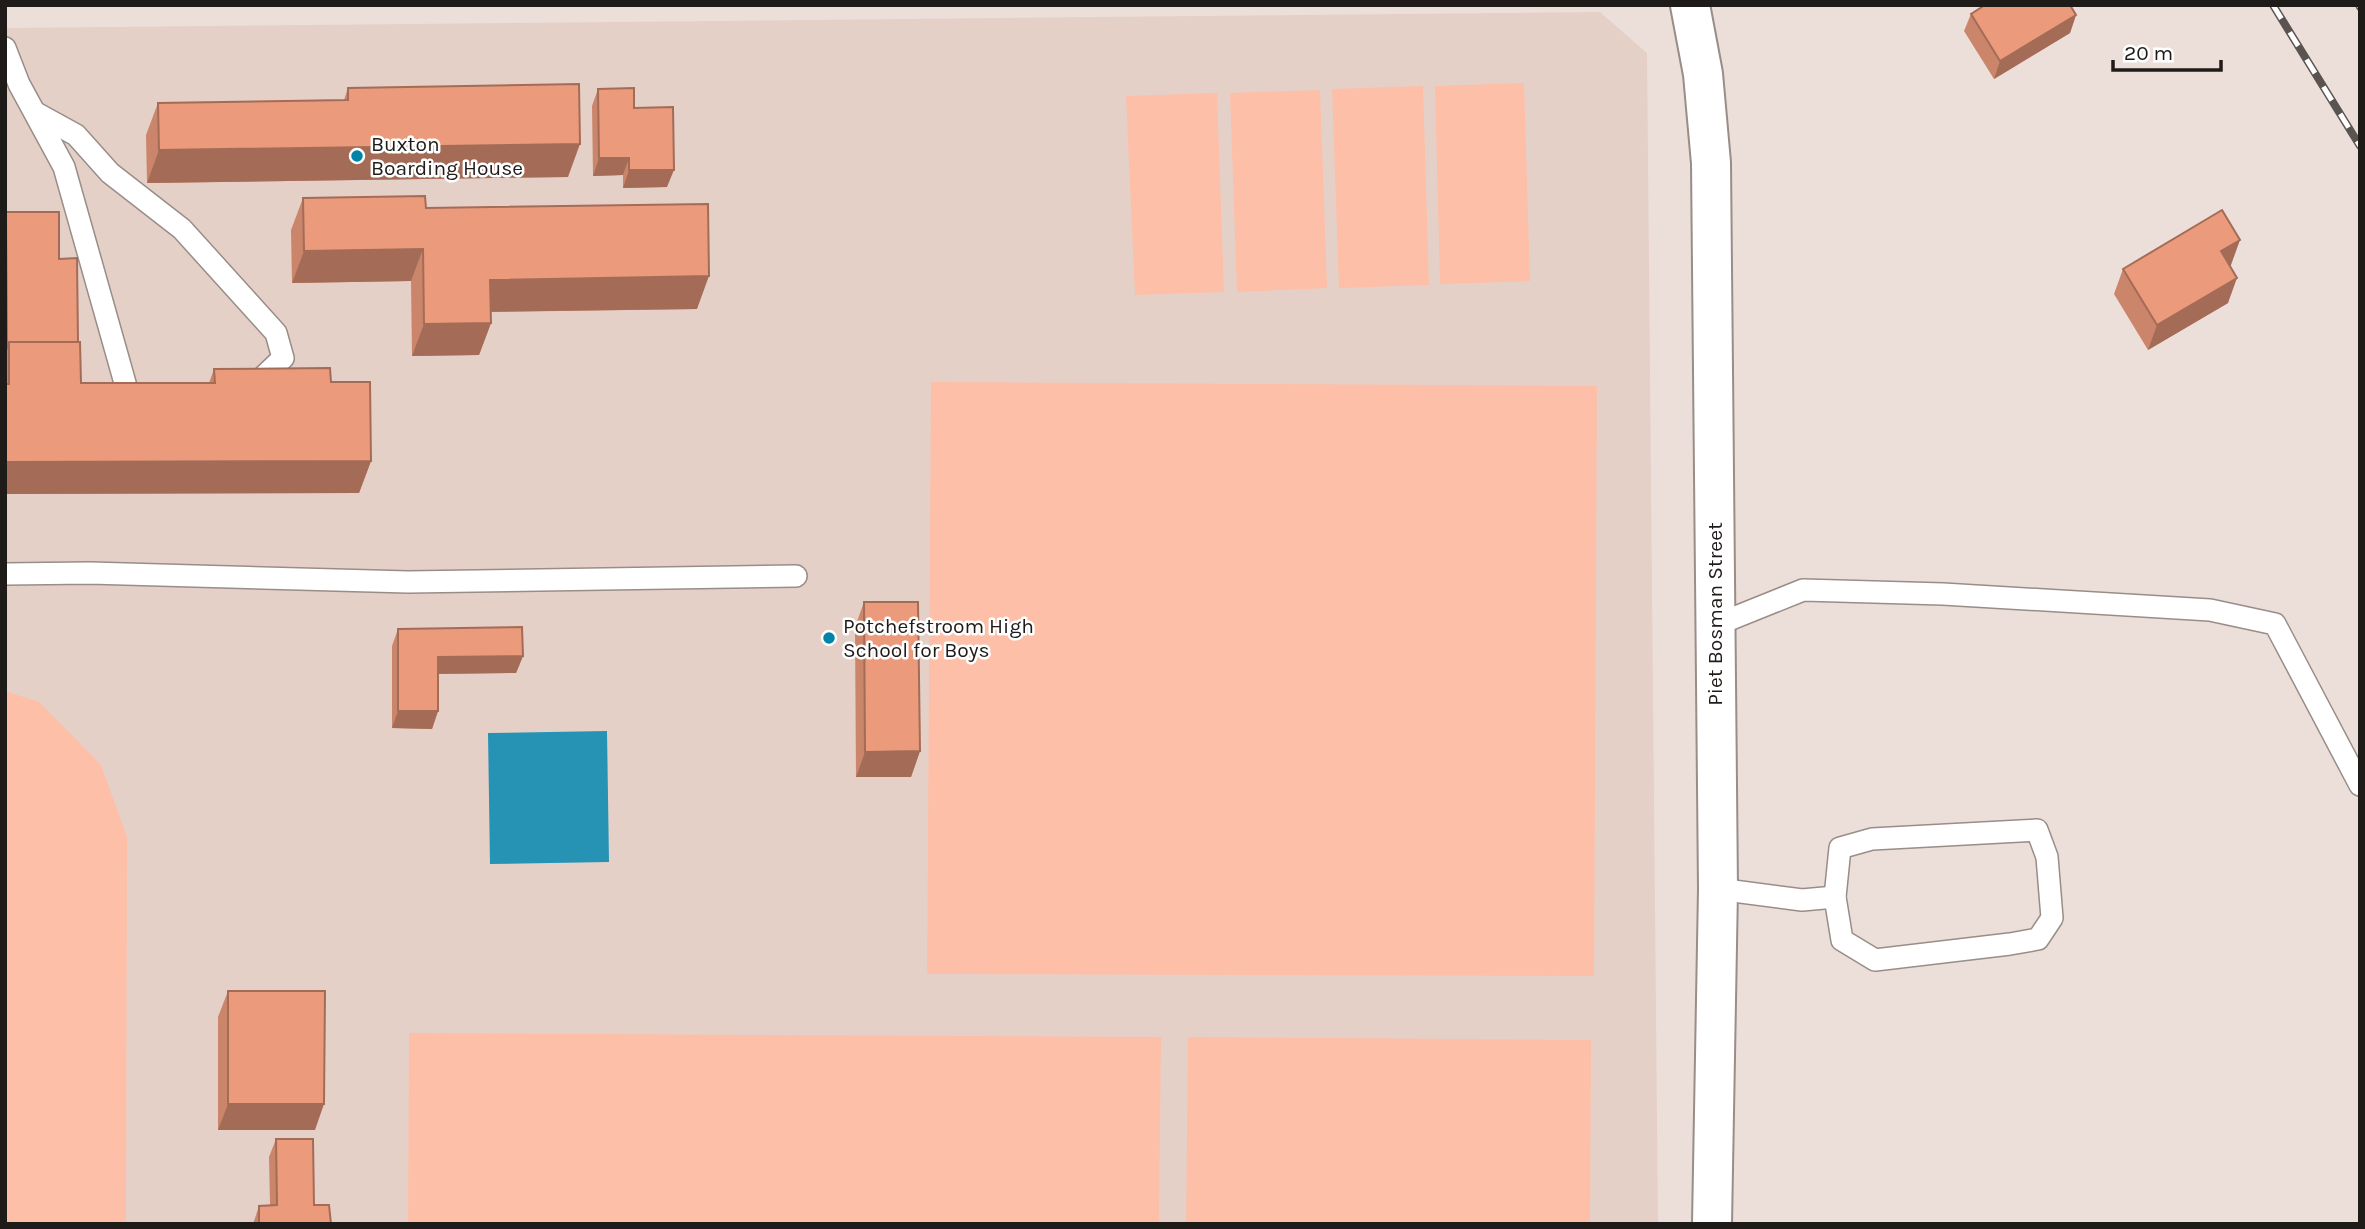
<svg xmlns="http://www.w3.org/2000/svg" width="2365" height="1229" font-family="Karla,sans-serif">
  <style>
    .built { fill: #e5d0c8 }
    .green { fill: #fdbfa7 }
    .water { fill: #2693b5 }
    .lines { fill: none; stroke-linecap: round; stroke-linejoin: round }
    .lane-casing { stroke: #998d88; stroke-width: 24 }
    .secondary-casing { stroke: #998d88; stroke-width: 42 }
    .lane { stroke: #fff; stroke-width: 21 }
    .secondary { stroke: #fff; stroke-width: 38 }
    .rail-casing { stroke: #5a5350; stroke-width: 8 }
    .rail { stroke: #fff; stroke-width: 5; stroke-dasharray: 16; stroke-linecap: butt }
    .wall { fill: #ca856b }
    .shaded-wall { fill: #a46c57 }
    .building { fill: #eb9b7c; stroke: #a46c57; stroke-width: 2 }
    .poi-dot { fill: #0084a7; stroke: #fff; stroke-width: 2.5 }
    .labels { text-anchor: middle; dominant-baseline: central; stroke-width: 5; stroke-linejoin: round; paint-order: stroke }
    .poi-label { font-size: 21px; fill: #1f1b19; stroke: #fff; text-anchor: start }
    .street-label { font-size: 21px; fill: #1f1b19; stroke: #fff }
  </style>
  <rect width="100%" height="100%" fill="#ecdfda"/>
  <!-- built -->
  <polygon class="built" points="1600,12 1647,53 1658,1224 5,1224 5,28"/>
  <!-- green -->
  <g class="green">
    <polygon points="1524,83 1530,281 1440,284 1435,86"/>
    <polygon points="1423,86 1429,285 1339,288 1332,89"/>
    <polygon points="1320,90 1327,288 1237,292 1230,93"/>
    <polygon points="1217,93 1224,292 1135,295 1126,96"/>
    <polygon points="931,382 1597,386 1594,976 927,974"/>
    <polygon points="5,691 39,702 101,765 127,837 126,1224 5,1224"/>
    <polygon points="409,1033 1161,1037 1159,1224 408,1224"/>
    <polygon points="1188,1037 1591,1040 1590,1224 1186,1224"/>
  </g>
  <!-- water -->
  <polygon class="water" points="607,731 609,862 490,864 488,733"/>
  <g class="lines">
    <defs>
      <g id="lane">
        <polyline points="5,48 19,84 64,167 127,390 139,400 145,401"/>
        <polyline points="36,113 76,135 110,173 182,229 276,333 283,358 261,379 248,383"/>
        <polyline points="5,574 90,573 408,582 796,576"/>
        <polyline points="1716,625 1803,590 1943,594 2210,610 2275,624 2360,785"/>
        <polygon points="2037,830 2047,857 2052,918 2038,939 2010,944 1875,960 1842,940 1835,897 1840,848 1872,839"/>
        <polyline points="1718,889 1802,900 1835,897"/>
      </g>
      <polyline id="secondary" points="1690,5 1703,74 1711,163 1718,889 1712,1224"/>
    </defs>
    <!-- lane casing -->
    <use href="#lane" class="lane-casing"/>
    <!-- secondary casing -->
    <use href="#secondary" class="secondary-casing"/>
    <!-- lane -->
    <use href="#lane" class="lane"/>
    <!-- secondary -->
    <use href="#secondary" class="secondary"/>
    <defs>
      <g id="rail">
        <polyline points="2273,5 2360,146"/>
        <polyline points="2359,5 2360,7"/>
      </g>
    </defs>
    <!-- rail casing -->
    <use href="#rail" class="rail-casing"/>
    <!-- rail -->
    <use href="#rail" class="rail"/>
  </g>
  <!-- wall -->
  <g class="wall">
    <polygon points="1971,14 2076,15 2070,33 1994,79 1964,31"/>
    <polygon points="348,88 568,177 147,183 146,135 158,103 344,100"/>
    <polygon points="598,89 634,108 667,187 623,188 623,175 593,176 592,106"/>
    <polygon points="303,198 426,208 697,309 491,312 491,323 479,355 412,356 411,281 292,283 291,230"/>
    <polygon points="6,212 59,259 78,342 81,383 209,383 214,369 331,382 371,461 359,493 5,494 5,215"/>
    <polygon points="2231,265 2228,303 2148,350 2114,294 2123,269"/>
    <polygon points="864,602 920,751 911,777 856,777 855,627"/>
    <polygon points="398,629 523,656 516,673 438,674 438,711 432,729 392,728 392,646"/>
    <polygon points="228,991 315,1130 218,1130 218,1017"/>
    <polygon points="276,1139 314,1205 331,1224 253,1224 259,1206 270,1205 269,1157"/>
  </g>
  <!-- shaded-wall -->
  <g class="shaded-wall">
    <polygon points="2076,15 2070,33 1994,79 2000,61"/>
    <polygon points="580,144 568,177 147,183 159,150"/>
    <polygon points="599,158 629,158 623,175 593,176"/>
    <polygon points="629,170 674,170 667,187 623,188"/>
    <polygon points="2240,240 2231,265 2212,276 2221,251"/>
    <polygon points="423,249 411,281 292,283 304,251"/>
    <polygon points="709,276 697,309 478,312 490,280"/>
    <polygon points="2237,278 2228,303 2148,350 2157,325"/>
    <polygon points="491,323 479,355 412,356 424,324"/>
    <polygon points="371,461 359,493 5,494 5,462"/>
    <polygon points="523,656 516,673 432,674 438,657"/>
    <polygon points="398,711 438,711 432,729 392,728"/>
    <polygon points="920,751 911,777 856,777 865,752"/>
    <polygon points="228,1104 324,1104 315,1130 218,1130"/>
  </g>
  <!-- building -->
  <g class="building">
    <polygon points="1985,5 2070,5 2076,15 2000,61 1971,14"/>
    <polygon points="579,84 580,144 159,150 158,103 348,100 348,88"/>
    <polygon points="634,88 634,108 673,107 674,170 629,170 629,158 599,158 598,89"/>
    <polygon points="425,196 426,208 708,204 709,276 490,280 491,323 424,324 423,249 304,251 303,198"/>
    <polygon points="2222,210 2240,240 2221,251 2237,278 2157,325 2123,269"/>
    <polygon points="6,212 59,212 59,259 77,258 78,342 9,342 7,349"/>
    <polygon points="9,342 80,342 81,383 215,383 214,369 330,368 331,382 370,382 371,461 5,462 5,384 9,384"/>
    <polygon points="864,602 918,602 920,751 865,752"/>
    <polygon points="522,627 523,656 438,657 438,711 398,711 398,629"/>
    <polygon points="228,991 325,991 324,1104 228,1104"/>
    <polygon points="276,1139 313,1139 314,1205 329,1205 331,1224 259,1224 259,1206 277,1205"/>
  </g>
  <!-- markers -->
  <g class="poi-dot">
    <circle cx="357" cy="156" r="7"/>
    <circle cx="829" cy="638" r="7"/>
  </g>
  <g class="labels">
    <!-- poi labels -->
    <g class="poi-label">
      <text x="371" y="144">Buxton<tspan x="371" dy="24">Boarding House</tspan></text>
      <text x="843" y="626">Potchefstroom High<tspan x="843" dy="24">School for Boys</tspan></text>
    </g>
    <!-- street labels -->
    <g class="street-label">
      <text transform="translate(1715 614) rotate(-90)">Piet Bosman Street</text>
    </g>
  </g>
  <!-- border -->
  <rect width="2365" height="1229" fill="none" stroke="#1f1b19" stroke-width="14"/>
  <!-- scale -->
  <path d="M2113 60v10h108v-10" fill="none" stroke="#1f1b19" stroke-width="3.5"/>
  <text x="2124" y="60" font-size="21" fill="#1f1b19" stroke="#ffffff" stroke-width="5" paint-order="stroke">20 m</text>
</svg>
